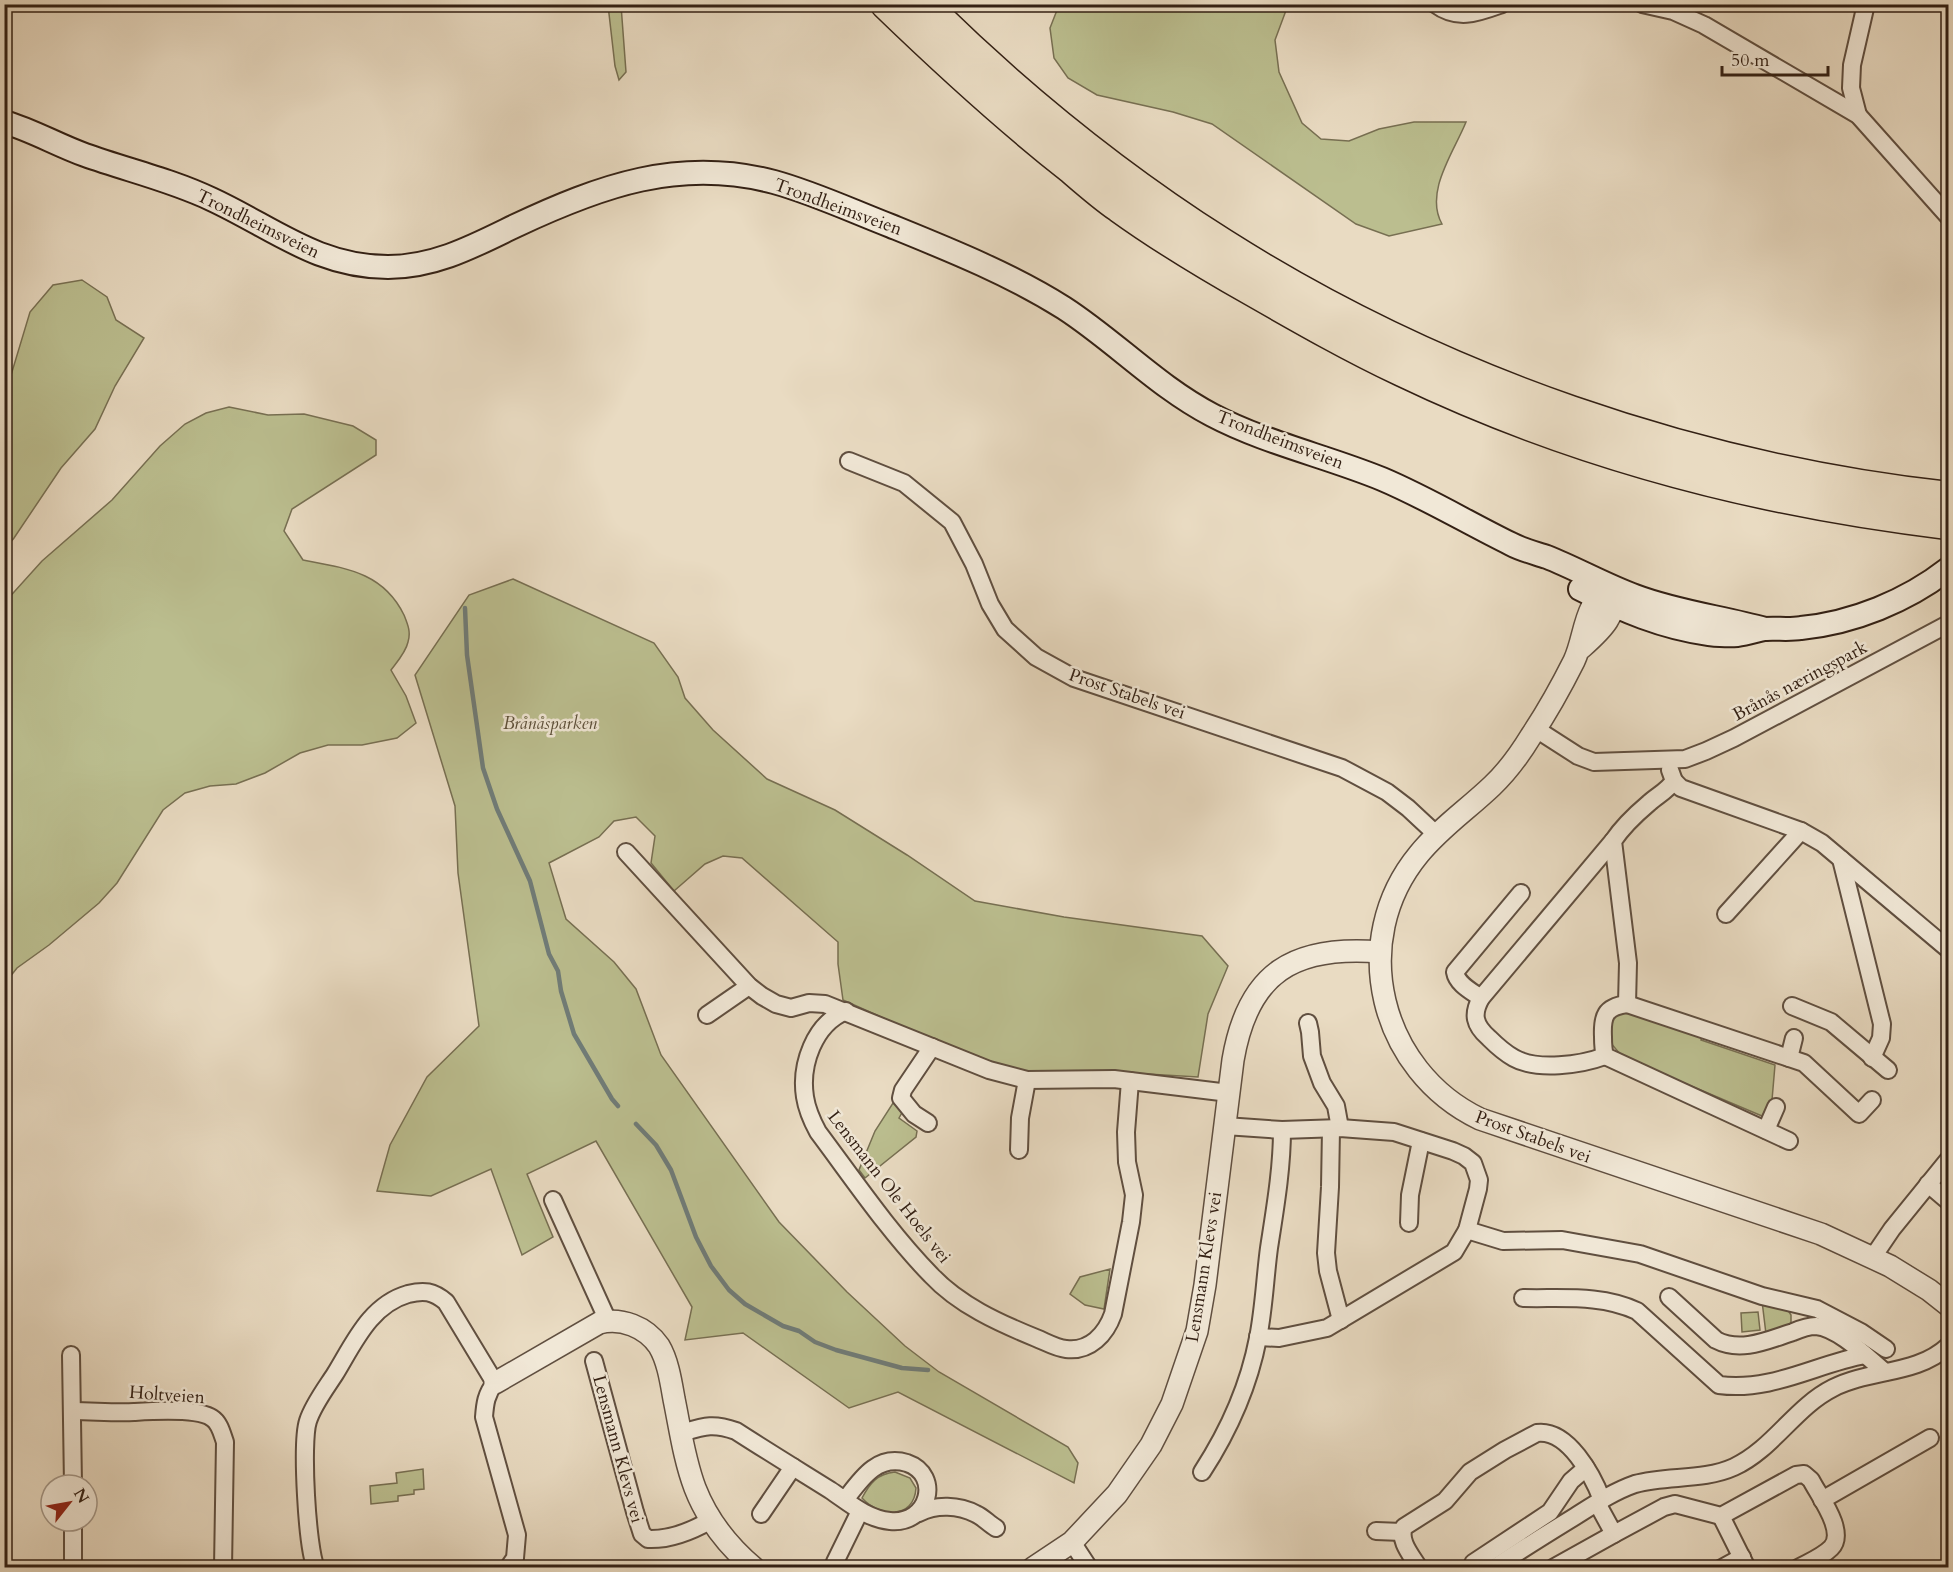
<svg xmlns="http://www.w3.org/2000/svg" width="1953" height="1572" font-family="Cardo,serif">
  <style>
    .green { fill: #bbbe8f; stroke: #776f52; stroke-width: 1.5 }
    .lines { fill: none; stroke-linecap: round; stroke-linejoin: round }
    .stream { stroke: #707c78; stroke-width: 4.5 }
    .minor-casing { stroke: #604f40; stroke-width: 20 }
    .tertiary-casing { stroke: #604f40; stroke-width: 24 }
    .secondary-casing { stroke: #332014; stroke-width: 26 }
    .motorway-casing { stroke: #332014; stroke-width: 33 }
    .minor { stroke: #f1e8d7; stroke-width: 16 }
    .tertiary { stroke: #f1e8d7; stroke-width: 21 }
    .secondary { stroke: #f1e8d7; stroke-width: 22 }
    .motorway { stroke: #e9dbc2; stroke-width: 30 }
    .labels { text-anchor: middle; dominant-baseline: central; stroke-width: 5; stroke-linejoin: round; paint-order: stroke }
    .street-label { font-size: 18px; fill: #332014; stroke: #f1e8d7 }
    .park-label { font-size: 18px; font-style: italic; fill: #5c4f39; stroke: #f1e8d7 }
  </style>
  <rect width="100%" height="100%" fill="#e9dbc2"/>
  <filter id="stains"><feTurbulence type="fractalNoise" baseFrequency=".00333" numOctaves="4"/><feColorMatrix values="0 0 0 0 .2 0 0 0 0 .09 0 0 0 0 .02 0 0 0 .5 -.17"/></filter>
  <radialGradient id="worn" r=".72"><stop offset=".6" stop-color="#630" stop-opacity="0"/><stop offset="1" stop-color="#630" stop-opacity=".3"/></radialGradient>
  <!-- green -->
  <g class="green">
    <polygon points="608,5 621,5 626,72 619,80 615,66"/>
    <path d="M1059,5H1288L1275,40L1279,72L1302,123L1321,139L1349,141L1379,129L1414,122H1466C1454,152 1424,192 1442,224L1389,236L1356,224L1212,124L1173,112L1097,95L1068,78L1054,58L1050,28Z"/>
    <polygon points="82,280 107,297 116,320 144,338 115,386 95,429 61,468 14,538 5,549 5,395 30,312 53,285"/>
    <path d="M229,407L268,415L304,414L353,426L376,440V455L292,509L284,531L303,560C345,568 383,572 404,615C408,625 411,632 408,642C406,652 397,662 391,670L406,696L416,723L397,738L362,745H328L300,753L265,773L236,784L210,786L185,793L163,810L117,883L99,903L49,945L17,968L5,983V602L42,561L112,500L160,446L185,424L206,413Z"/>
    <polygon points="513,579 654,643 678,677 685,698 713,730 767,779 835,810 907,855 975,901 1064,917 1202,936 1228,966 1208,1014 1198,1077 1130,1073 1019,1074 982,1062 843,1000 838,964 838,942 742,858 723,856 705,864 674,891 651,863 655,836 636,817 614,821 599,837 549,863 566,919 614,962 636,989 661,1055 779,1222 847,1292 905,1346 939,1372 1068,1447 1078,1463 1074,1483 898,1392 849,1408 743,1333 685,1340 692,1307 596,1141 527,1174 553,1237 522,1255 491,1169 431,1196 377,1191 390,1145 427,1077 479,1026 458,873 455,806 415,675 469,595"/>
    <path d="M1623,1011L1703,1033L1701,1040L1775,1065L1772,1100L1762,1116L1625,1058C1607,1043 1598,1027 1623,1011Z"/>
    <polygon points="893,1103 903,1111 899,1118 917,1131 916,1137 865,1178 859,1170 875,1131"/>
    <polygon points="1110,1269 1104,1309 1085,1305 1070,1294 1080,1277"/>
    <polygon points="1762,1301 1786,1307 1791,1315 1791,1324 1766,1334"/>
    <polygon points="1758,1312 1760,1330 1742,1332 1741,1313"/>
    <polygon points="423,1469 424,1489 414,1490 414,1494 398,1496 398,1501 371,1504 370,1486 397,1483 396,1473"/>
    <path d="M895,1472L910,1478L916,1488C914,1520 879,1517 862,1498C870,1483 877,1474 895,1472Z"/>
  </g>
  <g class="lines">
    <!-- stream -->
    <g class="stream">
      <polyline points="465,608 467,655 483,768 497,809 530,881 549,954 558,971 561,991 574,1034 612,1099 618,1106"/>
      <polyline points="636,1124 656,1145 671,1170 696,1237 711,1266 729,1290 745,1304 783,1326 799,1331 815,1342 836,1350 902,1368 928,1370"/>
    </g>
    <defs>
      <g id="minor">
        <path d="M1435,4C1458,21 1477,13 1502,4"/>
        <polyline points="1642,4 1673,11 1704,25 1858,115 1948,216"/>
        <polyline points="1858,115 1851,88 1852,65 1866,4"/>
        <polyline points="849,461 904,483 952,522 974,564 990,604 1005,629 1036,657 1074,678 1342,768 1387,792 1408,808 1437,835"/>
        <polyline points="1536,729 1578,756 1594,762 1685,759 1706,751 1734,738 1948,624"/>
        <polyline points="1670,770 1674,781 1681,788 1801,831 1822,843 1948,949"/>
        <path d="M1674,781C1667,791 1658,795 1649,803C1636,814 1623,826 1613,841L1628,963L1627,1004C1605,1007 1602,1016 1603,1037C1603,1044 1603,1049 1605,1056L1789,1141"/>
        <polyline points="626,852 749,986 762,996 776,1004 791,1008 809,1003 825,1004 989,1070 1027,1080 1114,1079 1229,1093"/>
        <polyline points="1841,859 1882,1024 1881,1038 1872,1058"/>
        <polyline points="1726,914 1801,831"/>
        <path d="M1481,998C1471,991 1457,984 1455,972L1521,893"/>
        <polyline points="1627,1004 1804,1063 1859,1114 1872,1100"/>
        <polyline points="1792,1006 1831,1022 1888,1070"/>
        <path d="M846,1011C814,1024 800,1065 805,1097C807,1110 812,1121 818,1132C854,1180 889,1232 931,1275C959,1305 999,1323 1036,1338C1046,1342 1056,1348 1066,1349C1090,1352 1106,1334 1113,1314L1131,1222L1134,1195L1127,1162L1126,1132L1130,1081"/>
        <polyline points="707,1015 749,986"/>
        <polyline points="1308,1023 1310,1032 1312,1056 1322,1083 1336,1106 1340,1128"/>
        <path d="M1605,1056C1581,1065 1537,1071 1514,1058C1505,1053 1496,1045 1489,1038C1474,1025 1472,1014 1481,998L1613,841"/>
        <polyline points="1789,1058 1794,1038"/>
        <polyline points="928,1123 914,1114 901,1098 903,1090 932,1047"/>
        <polyline points="1225,1126 1282,1130 1340,1128 1394,1132 1453,1151 1464,1156 1473,1163 1479,1180 1478,1189 1467,1230 1454,1252 1327,1328 1279,1338 1258,1337"/>
        <polyline points="1331,1129 1330,1187 1326,1253 1328,1271 1341,1320"/>
        <polyline points="1766,1130 1776,1107"/>
        <polyline points="1019,1150 1020,1118 1027,1080"/>
        <polyline points="1928,1184 1948,1201"/>
        <polyline points="553,1200 608,1321"/>
        <polyline points="1409,1223 1410,1195 1421,1141"/>
        <polyline points="1467,1230 1503,1241 1562,1240 1640,1254 1762,1296 1817,1309 1861,1332 1886,1349"/>
        <polyline points="1873,1257 1892,1229 1948,1160"/>
        <path d="M1669,1297L1716,1340C1741,1353 1768,1340 1793,1332C1800,1329 1808,1326 1816,1326C1839,1328 1868,1358 1885,1372"/>
        <path d="M1523,1298C1561,1299 1601,1294 1637,1311L1719,1385C1772,1392 1816,1364 1865,1355"/>
        <polyline points="71,1355 73,1485"/>
        <path d="M594,1361L635,1512L642,1534L648,1539C671,1540 692,1531 711,1520"/>
        <path d="M73,1411C93,1411 114,1413 134,1412C151,1411 198,1408 212,1418C220,1423 222,1434 225,1442L223,1568"/>
        <path d="M681,1433C705,1426 713,1423 736,1431C767,1451 798,1470 830,1490C848,1502 867,1519 890,1521C929,1525 942,1475 907,1463C877,1454 861,1479 845,1500"/>
        <path d="M1202,1472C1228,1432 1249,1385 1258,1338C1264,1308 1265,1278 1269,1248C1275,1209 1282,1169 1282,1130"/>
        <polyline points="1822,1500 1930,1438"/>
        <path d="M1597,1503L1614,1534L1664,1507L1675,1504L1721,1516L1796,1475L1804,1474L1811,1480C1819,1496 1847,1532 1831,1548C1822,1557 1809,1562 1798,1568"/>
        <path d="M919,1513C936,1504 959,1505 976,1514C983,1517 989,1524 996,1528"/>
        <polyline points="761,1514 793,1467"/>
        <polyline points="1721,1516 1747,1568"/>
        <polyline points="1376,1531 1402,1532"/>
        <polyline points="1072,1542 1089,1568"/>
        <polyline points="835,1562 860,1511"/>
        <polyline points="1473,1563 1550,1512 1571,1481 1586,1468"/>
        <polyline points="73,1568 73,1521"/>
        <path d="M316,1568C307,1549 301,1442 308,1421C313,1405 326,1388 335,1374C354,1343 370,1305 408,1294C424,1290 433,1291 446,1302L495,1383C486,1394 485,1404 484,1417L517,1535L515,1558L508,1568"/>
        <path d="M1419,1568C1412,1556 1398,1541 1404,1527L1445,1501L1470,1472L1505,1450L1537,1433C1568,1429 1593,1476 1602,1500"/>
        <path d="M1494,1568C1519,1551 1545,1535 1571,1519C1592,1506 1612,1492 1635,1484C1667,1475 1703,1481 1734,1467C1773,1449 1795,1407 1833,1388C1870,1369 1917,1375 1948,1346"/>
        <polyline points="1553,1568 1614,1534"/>
        <polyline points="1722,1568 1742,1557"/>
      </g>
      <g id="tertiary">
        <path d="M1579,650C1598,633 1621,615 1612,587C1583,601 1586,636 1574,661C1561,687 1547,712 1531,736C1520,754 1508,771 1492,786C1468,809 1440,828 1419,854C1347,941 1380,1071 1480,1119L1821,1234L1890,1266L1929,1290L1948,1305"/>
        <path d="M495,1383L599,1323C621,1317 646,1327 659,1346C668,1361 671,1382 674,1399C680,1428 684,1459 695,1488C707,1519 728,1546 754,1568"/>
        <path d="M1033,1568L1072,1542L1117,1494L1151,1445L1172,1404L1197,1331L1205,1285L1233,1060C1248,972 1294,945 1380,952"/>
      </g>
      <g id="secondary">
        <path d="M4,122C32,130 57,145 85,155C127,170 171,180 211,199C272,227 317,267 388,267C435,267 474,246 515,226C600,186 679,157 774,182C814,193 852,211 891,226C950,250 1010,274 1064,308C1115,341 1158,387 1212,415C1265,443 1326,456 1382,479C1427,498 1468,523 1511,544C1522,550 1535,553 1547,557C1577,569 1605,585 1635,596C1677,612 1722,617 1765,629"/>
        <path d="M1580,589C1621,610 1663,628 1709,634C1718,635 1728,636 1737,635C1746,634 1755,631 1764,629C1776,628 1789,630 1801,628C1853,623 1907,601 1948,569"/>
      </g>
      <g id="motorway">
        <path d="M886,4C946,62 1007,118 1072,169C1087,182 1103,196 1119,207C1162,238 1207,265 1253,291C1302,319 1351,347 1402,371C1573,453 1761,502 1948,524"/>
        <path d="M924,4C1015,94 1116,176 1223,244C1439,381 1695,469 1948,497"/>
      </g>
    </defs>
    <!-- minor casing -->
    <use href="#minor" class="minor-casing"/>
    <!-- tertiary casing -->
    <use href="#tertiary" class="tertiary-casing"/>
    <!-- secondary casing -->
    <use href="#secondary" class="secondary-casing"/>
    <!-- motorway casing -->
    <use href="#motorway" class="motorway-casing"/>
    <!-- minor -->
    <use href="#minor" class="minor"/>
    <!-- tertiary -->
    <use href="#tertiary" class="tertiary"/>
    <!-- secondary -->
    <use href="#secondary" class="secondary"/>
    <!-- motorway -->
    <use href="#motorway" class="motorway"/>
  </g>
  <g class="labels">
    <!-- street labels -->
    <g class="street-label">
      <text transform="translate(838 207) rotate(20)">Trondheimsveien</text>
      <text transform="translate(258 224) rotate(26)">Trondheimsveien</text>
      <text transform="translate(1280 440) rotate(21)">Trondheimsveien</text>
      <text transform="translate(1800 681) rotate(-28)">Brånås næringspark</text>
      <text transform="translate(1127 694) rotate(19)">Prost Stabels vei</text>
      <text transform="translate(1533 1137) rotate(20)">Prost Stabels vei</text>
      <text transform="translate(889 1187) rotate(52)">Lensmann Ole Hoels vei</text>
      <text transform="translate(1204 1267) rotate(-81)">Lensmann Klevs vei</text>
      <text transform="translate(167 1395) rotate(4)">Holtveien</text>
      <text transform="translate(618 1449) rotate(75)">Lensmann Klevs vei</text>
    </g>
    <!-- park labels -->
    <g class="park-label">
      <text x="550" y="723">Brånåsparken</text>
    </g>
  </g>
  <!-- margin -->
  <rect width="1953" height="1572" fill="none" stroke="#e9dbc2" stroke-width="24"/>
  <rect x="6" y="6" width="1941" height="1560" fill="none" stroke="#332014" stroke-width="3"/>
  <rect x="12" y="12" width="1929" height="1548" fill="none" stroke="#332014" stroke-width="1.5"/>
  <!-- north arrow -->
  <g transform="translate(69 1503) rotate(59)"><circle r="28" fill="#f1e8d7" stroke="#a59889" stroke-width="1.5"/>
  <path d="M0-4.5L10 22L0 15L-10 22Z" fill="#8f2418"/>
  <text y="-9" font-size="16" font-weight="bold" text-anchor="middle" fill="#332014">N</text>
  </g>
  <!-- scale -->
  <path d="M1722 66v9h106v-9" fill="none" stroke="#332014" stroke-width="3"/>
  <text x="1731" y="66" font-size="18" fill="#332014" stroke="#f1e8d7" stroke-width="4.5" paint-order="stroke">50 m</text>
  <rect width="100%" height="100%" filter="url(#stains)"/>
  <rect width="100%" height="100%" fill="url(#worn)"/>
</svg>
